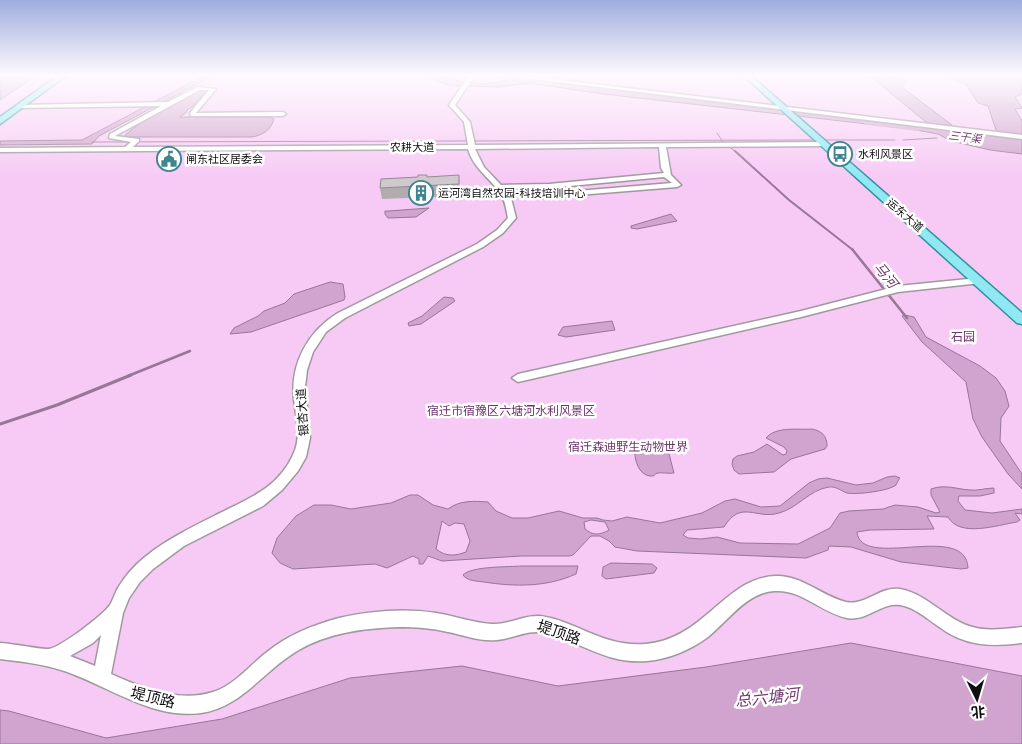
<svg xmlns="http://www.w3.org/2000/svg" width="1022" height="744" font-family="'IBM Plex Sans','Noto Sans SC',sans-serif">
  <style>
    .green { fill: #f7c9f5 }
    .water { fill: #d1a3cf; stroke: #977696; fill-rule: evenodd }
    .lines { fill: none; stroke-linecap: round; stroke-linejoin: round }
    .stream-far3 { stroke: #977696; stroke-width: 1 }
    .stream-far2 { stroke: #977696; stroke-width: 2 }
    .stream-far1 { stroke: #977696; stroke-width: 2.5 }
    .stream { stroke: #977696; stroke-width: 3 }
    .river { fill: #d1a3cf; fill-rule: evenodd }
    .minor-casing { stroke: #9f999e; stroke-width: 3 }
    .major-casing { stroke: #32919d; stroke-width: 3 }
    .minor { fill: #fff; fill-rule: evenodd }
    .major { fill: #8fe8f2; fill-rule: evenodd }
    .wall { fill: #b2acb1 }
    .building { fill: #cfc8ce; stroke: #918c90 }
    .labels { text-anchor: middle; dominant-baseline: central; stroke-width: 5; stroke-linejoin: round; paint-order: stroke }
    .far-water-label { font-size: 11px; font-style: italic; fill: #723a71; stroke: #fff }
    .far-street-label { font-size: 11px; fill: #100e10; stroke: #fff }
    .far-poi-label { font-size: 11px; fill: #100e10; stroke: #fff; text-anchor: start }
    .park-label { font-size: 12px; fill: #6e356c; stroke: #fff }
    .street-label { font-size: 12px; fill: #100e10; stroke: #fff }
    .water-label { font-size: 14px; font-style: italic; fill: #723a71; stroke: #fff }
    .near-street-label { font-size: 15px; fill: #100e10; stroke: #fff }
    .near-water-label { font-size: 16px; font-style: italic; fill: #723a71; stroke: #fff }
  </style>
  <rect width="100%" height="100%" fill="#fcf5fc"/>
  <!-- green -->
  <rect class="green" x="0" y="75" width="1022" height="669"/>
  <!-- water -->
  <g class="water">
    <polygon points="0,75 6,77 37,75 0,100 0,84 3,82 0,81"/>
    <polygon points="205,75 214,75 99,136 92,144 0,145 0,141 82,140"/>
    <polygon points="425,75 442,75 459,81 484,84 523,78 873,121 885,126 603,94 529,83 499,87 456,86 444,84"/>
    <polygon points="869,75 888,75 907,80 902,86 904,89 952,125 943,126 927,123"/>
    <polygon points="941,75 1022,75 1022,94 1015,97 1022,108 1015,109 1022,121 1022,154 990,150 951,141 938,134 900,127 904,125 998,136 988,106 978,103 966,84"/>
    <path d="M201,89H208L191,108L187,110V112L180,117H269L274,119C271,130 263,135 252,137H125V135L144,120Z"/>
    <polygon points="429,208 416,217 388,218 385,214 385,211 389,211"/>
    <polygon points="671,214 677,221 637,229 631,228 631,226"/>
    <polygon points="330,282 343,284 345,297 344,300 251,332 230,334 234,328 258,316 264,311 285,303 294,294"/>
    <polygon points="444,297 453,298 455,301 421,324 409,326 408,323 422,316"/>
    <polygon points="905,315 914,317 926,337 980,366 996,378 1005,391 1009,406 1001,418 1000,441 1022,474 1022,489 1008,474 982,437 973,419 966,382 922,342 902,316"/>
    <polygon points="612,321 615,330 566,337 558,335 563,327"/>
    <path d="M812,429C822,431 827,436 827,446L825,449L791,459L774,472L739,474L734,470L732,464L733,459L737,456L754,452L767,444L783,455L786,454L787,451L784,447L766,438C776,426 798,430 812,429Z"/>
    <path d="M663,443L668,450L674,473C669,474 662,472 658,473C651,475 658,476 650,476C639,475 634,460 635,450L648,444Z"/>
    <path d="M895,476L900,478C898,480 897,483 896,485C889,491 856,495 847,493C841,491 836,486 829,487C809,490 798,508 779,513C756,520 741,499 724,527L687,530L683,535L688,538L701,539L717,537L740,543L798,544L830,528L840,513L849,511L883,509L895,505L918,507L936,513L940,512L931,495V489C945,484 956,489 970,490C977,491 986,488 994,488V493L980,496H959L958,501L965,510L992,513L1022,509V514L1015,513L1020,520L1017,522C997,525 960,538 948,517L927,516L934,529L870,530L857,532C861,571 966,521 968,568L961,569L901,562L851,547L829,546L828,550L806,558L637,551L615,547L609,541L600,536H591L573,555L569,556H521L442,561L428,556L423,564H419V559L413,556L387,568L375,564L293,569L280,563L272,553L277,538L296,516L314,505H331L351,509L391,503L410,495H418L433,505L448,509C460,500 474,501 488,502L496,511L512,518H528L559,511L583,518H597L603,520L612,521L627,517L660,523L702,513L725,501L735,499L761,507L780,506L809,483L818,479L827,478L856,485L873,483L887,477ZM591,520L605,522L609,530C600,535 593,536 585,529L584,522ZM442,521L449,526L455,523L464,524L470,541L466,552C455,556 446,557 436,549Z"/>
    <polygon points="611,563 652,564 657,568 654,573 606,579 602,576 603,567"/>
    <path d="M522,566H578L576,574C547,587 516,587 484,582C477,581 467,581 463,575C471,566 509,567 522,566Z"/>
    <polygon points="851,643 1022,676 1022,744 0,744 0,710 9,711 106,738 222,719 350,678 462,666 558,686 706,667"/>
  </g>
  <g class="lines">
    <!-- stream-far3 -->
    <g class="stream-far3">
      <polyline points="717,133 723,142 736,152"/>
      <polyline points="824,140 895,140"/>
      <polyline points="903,140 937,138"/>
      <polyline points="92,142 817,140"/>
    </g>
    <!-- stream-far2 -->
    <polyline class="stream-far2" points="735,151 789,200 853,250"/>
    <!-- stream-far1 -->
    <g class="stream-far1">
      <polyline points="852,249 907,318"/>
      <polyline points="128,376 190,351"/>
    </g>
    <!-- stream -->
    <polyline class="stream" points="0,424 57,405 131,375"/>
    <!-- river -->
    <polygon class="river" points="864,121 918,127 922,129 918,131 867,125 864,125"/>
    <defs>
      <g id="minor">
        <path d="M469,75H475L455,105L470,122L475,145L824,142L827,144L824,146L666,147L671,175L681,185L677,187L541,198L537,196L541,194L672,183L664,177L549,188L505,189L511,198L516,218L503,233L483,247L345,318L326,332L313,352L307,370L305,387L310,438L306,457L298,471L282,490L263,506L184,546L153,569L140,582L129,598L123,613L111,674C143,688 178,703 213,692C234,686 250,665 267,652C288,635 313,625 339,618C370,611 404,608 436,613C455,616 473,623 492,624C508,625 523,615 540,616C577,621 602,647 645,644C704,640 725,577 776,576C801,575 822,596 846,602C865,606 880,586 900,589C926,594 942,615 966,625C983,632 1004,629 1022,627V643C990,647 964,646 938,626C926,618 914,607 900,605C881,602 866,622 847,618C822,613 801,589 775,591C747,592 728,621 708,637C690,650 669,659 647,661C605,664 582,642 546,633C528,629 515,638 497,640C481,642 464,635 448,632C432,628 415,627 399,627C361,628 319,634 288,657C259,677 238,708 201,713C155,719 116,691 75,675C51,665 26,662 0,659V643C9,643 44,650 49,649C61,647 102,616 110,605C113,600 115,593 118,588C125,576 135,565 145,557C166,540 190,528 214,516C245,500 277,490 293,455C302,437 296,418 294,399C290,364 308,331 338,313L477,244L497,230L508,218C506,208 505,199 499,191C488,177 473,167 468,149L0,152V148L125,147L131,142L109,138L110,134L161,106L21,108L19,107V105L168,102L197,87L216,89L196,113L283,112L286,114L283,116H191L190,113L209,90H200L115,136L139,139V141L133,147L468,145L464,122L449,105ZM659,147L661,168L664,173L549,184L501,185L484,167L475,149ZM101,635L95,666L70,656L93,643Z"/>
        <polygon points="500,75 518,75 1022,135 1022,139"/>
        <polygon points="978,278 983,281 981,283 898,292 801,317 518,382 512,378 518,374 801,311 898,286"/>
      </g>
      <g id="major">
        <polygon points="59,75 67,75 0,124 0,117"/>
        <polygon points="743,75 750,75 1022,313 1022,324 1017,323"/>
      </g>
    </defs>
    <!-- minor casing -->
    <use href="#minor" class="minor-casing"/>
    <!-- major casing -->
    <use href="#major" class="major-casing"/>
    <!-- minor -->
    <use href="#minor" class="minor"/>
    <!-- major -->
    <use href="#major" class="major"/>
  </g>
  <!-- wall -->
  <polygon class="wall" points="459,175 460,196 382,199 380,188 427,177"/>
  <!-- building -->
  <polygon class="building" points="418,175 427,175 427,177 459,175 459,184 380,188 381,179 418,177"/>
  <!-- sky -->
  <linearGradient id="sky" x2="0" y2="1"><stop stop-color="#9fadde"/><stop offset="0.42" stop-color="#fefafe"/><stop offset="1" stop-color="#fefafe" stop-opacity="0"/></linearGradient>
  <rect width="1022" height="179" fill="url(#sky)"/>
  <!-- icons -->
  <defs>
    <symbol id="bus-ring" viewBox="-11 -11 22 22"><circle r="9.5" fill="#fff" stroke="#3e858e" stroke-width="1.5"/><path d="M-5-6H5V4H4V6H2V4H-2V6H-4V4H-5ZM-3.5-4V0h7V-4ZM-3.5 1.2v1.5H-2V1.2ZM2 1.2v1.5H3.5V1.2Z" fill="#3e858e"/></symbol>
    <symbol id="civic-ring" viewBox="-11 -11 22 22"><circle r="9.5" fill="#fff" stroke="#3e858e" stroke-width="1.5"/><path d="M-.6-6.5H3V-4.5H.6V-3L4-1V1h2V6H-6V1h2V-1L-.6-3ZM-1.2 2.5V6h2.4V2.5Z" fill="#3e858e"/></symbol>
    <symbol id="building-ring" viewBox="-11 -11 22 22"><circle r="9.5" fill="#fff" stroke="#3e858e" stroke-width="1.5"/><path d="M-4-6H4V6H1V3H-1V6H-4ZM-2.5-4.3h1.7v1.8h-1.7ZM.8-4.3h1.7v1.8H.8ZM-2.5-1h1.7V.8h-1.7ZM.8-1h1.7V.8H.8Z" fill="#3e858e"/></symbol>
  </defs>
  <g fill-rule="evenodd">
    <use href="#bus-ring" x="826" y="140" width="28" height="28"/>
    <use href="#civic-ring" x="155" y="145" width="28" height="28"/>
    <use href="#building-ring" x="407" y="179" width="28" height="28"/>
  </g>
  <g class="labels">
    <!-- far-water labels -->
    <g class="far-water-label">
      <text transform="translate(965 137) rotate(7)">三干渠</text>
    </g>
    <!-- far-street labels -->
    <g class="far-street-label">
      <text x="412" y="147">农耕大道</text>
      <text transform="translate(905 215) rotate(41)">运东大道</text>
    </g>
    <!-- far-poi labels -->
    <g class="far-poi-label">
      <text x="858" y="154">水利风景区</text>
      <text x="186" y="159">闸东社区居委会</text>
      <text x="438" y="193">运河湾自然农园-科技培训中心</text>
    </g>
    <!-- park labels -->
    <g class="park-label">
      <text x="963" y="336">石园</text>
      <text x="511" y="410">宿迁市宿豫区六塘河水利风景区</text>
      <text x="628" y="446">宿迁森迪野生动物世界</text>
    </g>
    <!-- street labels -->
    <g class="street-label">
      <text transform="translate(302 412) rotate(-94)">银杏大道</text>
    </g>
    <!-- water labels -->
    <g class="water-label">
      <text transform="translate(886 275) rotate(51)">马河</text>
    </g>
    <!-- near-street labels -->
    <g class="near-street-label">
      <text transform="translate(559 632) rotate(19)">堤顶路</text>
      <text transform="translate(153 697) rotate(14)">堤顶路</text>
    </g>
    <!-- near-water labels -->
    <g class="near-water-label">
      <text transform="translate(767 697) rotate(-6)">总六塘河</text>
    </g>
  </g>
  <!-- north arrow -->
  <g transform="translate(977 699) rotate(175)" stroke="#ffffff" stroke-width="4" paint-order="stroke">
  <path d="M0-4L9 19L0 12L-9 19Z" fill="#100e10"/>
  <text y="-8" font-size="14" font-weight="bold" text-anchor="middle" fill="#100e10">北</text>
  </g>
</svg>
